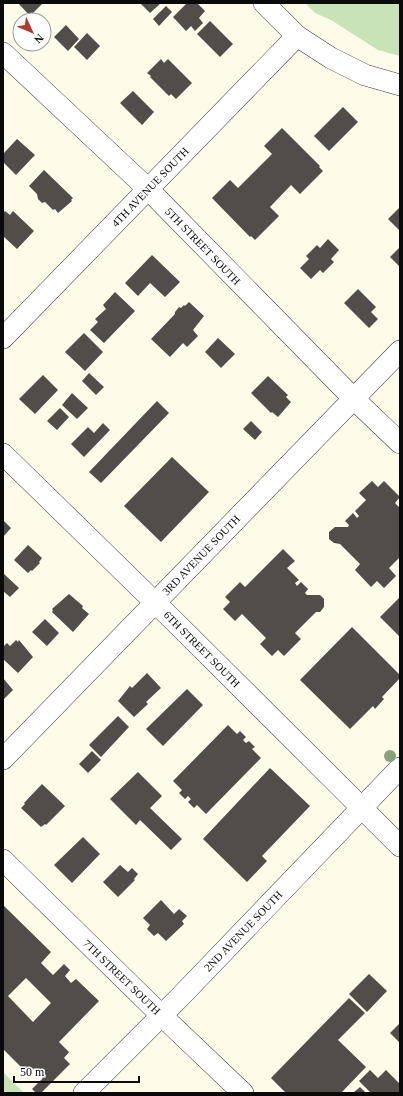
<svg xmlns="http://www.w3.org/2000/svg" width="403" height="1096" font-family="'Times New Roman',serif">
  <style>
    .green { fill: #c8e3b7 }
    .building { fill: #514d48; fill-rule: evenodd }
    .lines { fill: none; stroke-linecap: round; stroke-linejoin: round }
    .minor-casing { stroke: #3d3d3d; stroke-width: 22 }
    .minor { stroke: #fff; stroke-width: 21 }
    .tree { fill: #87a27c }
    .labels { text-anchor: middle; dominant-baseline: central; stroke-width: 4; stroke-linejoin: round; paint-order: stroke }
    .street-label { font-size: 11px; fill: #0a0a0a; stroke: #fff }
  </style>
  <rect width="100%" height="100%" fill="#fdfce9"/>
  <!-- green -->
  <g class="green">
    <polygon points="305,3 400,3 400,56 378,50 331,20 315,13"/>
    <polygon points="3,1072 24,1093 3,1093"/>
  </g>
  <!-- building -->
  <g class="building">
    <polygon points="18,3 43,3 30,16"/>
    <polygon points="140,3 161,3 150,13"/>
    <polygon points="187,3 197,3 205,11 199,18 203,23 195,31 191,26 186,31 173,17"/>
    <polygon points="166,6 172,12 159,26 153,19"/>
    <polygon points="210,21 233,44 220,57 197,34"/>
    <polygon points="66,25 79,39 68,51 54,37"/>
    <polygon points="87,33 100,46 87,60 74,47"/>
    <polygon points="161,59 164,63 168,59 192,83 176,99 171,94 169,96 150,77 151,76 147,73"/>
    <polygon points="133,91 154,112 142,125 120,103"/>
    <polygon points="343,107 358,122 329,151 314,136"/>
    <polygon points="282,128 320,166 319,167 323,171 300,194 291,185 270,207 279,216 255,240 251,236 250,237 212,198 230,180 238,188 272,154 264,146"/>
    <polygon points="17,139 35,155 16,175 3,162 3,154"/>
    <polygon points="44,170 73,198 71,200 72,201 58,213 55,209 53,210 45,202 42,203 38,199 37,194 29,186"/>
    <polygon points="400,207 400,231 388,219"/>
    <polygon points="5,211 10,215 13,211 34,231 17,249 3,236 3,213"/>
    <polygon points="328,239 339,250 331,259 334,262 323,273 320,270 311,279 300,268 309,259 306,256 317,245 320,248"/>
    <polygon points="400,247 400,267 390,257"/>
    <polygon points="152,255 180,282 165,297 150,283 138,296 125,283"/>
    <polygon points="358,289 376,307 371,312 378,319 369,328 344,303"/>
    <polygon points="115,292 135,311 104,343 90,330 98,322 95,319 106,309 103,305"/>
    <polygon points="189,302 204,316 193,330 198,336 187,347 183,343 170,357 151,339 175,314 175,312 179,307 181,308 184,305 185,306"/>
    <polygon points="84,333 103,352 85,371 65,352"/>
    <polygon points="218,338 235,354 221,368 205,352"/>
    <polygon points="89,373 104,387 96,395 82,381"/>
    <polygon points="43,375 58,390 35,414 19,399"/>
    <polygon points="268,376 288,395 286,397 291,402 278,417 272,412 271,413 251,393"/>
    <polygon points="72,393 88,408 77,419 62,405"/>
    <polygon points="157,401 169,413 101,483 89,472"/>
    <polygon points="60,408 69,417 57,430 47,421"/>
    <polygon points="251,421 262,432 255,440 243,429"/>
    <polygon points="103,423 110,430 84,457 71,444 88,427 94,433"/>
    <polygon points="172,457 209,492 161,542 124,506"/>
    <polygon points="372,481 378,487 384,481 400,497 395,503 400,508 400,557 389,568 396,576 384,588 377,581 371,587 355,570 360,564 340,544 334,543 329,539 329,532 335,527 348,527 349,525 345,521 353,513 357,518 359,516 355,511 366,500 359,493"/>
    <polygon points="3,520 11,528 3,537"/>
    <polygon points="28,545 42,558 39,562 40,563 32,571 31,570 28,573 14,560"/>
    <polygon points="283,549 295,561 287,568 299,580 295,583 297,586 301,582 308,589 305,593 307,595 320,595 324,599 324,607 320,612 316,612 295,633 301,639 284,656 278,650 272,656 260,644 266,638 242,614 235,621 223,609 230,602 225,597 240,582 245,587"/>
    <polygon points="3,573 19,588 10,597 3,591"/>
    <polygon points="69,594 83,606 82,608 89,614 73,632 52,612 53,610 52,609"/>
    <polygon points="400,597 400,637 380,617"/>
    <polygon points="45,619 59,633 47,646 32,632"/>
    <polygon points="352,627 400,675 400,678 382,697 384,699 375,709 373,706 350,729 300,680"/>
    <polygon points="16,640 18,642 19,640 33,657 18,673 3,659 3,647 7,643 10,646"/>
    <polygon points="147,673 161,688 146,702 148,704 134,717 118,701 130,686 132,688"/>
    <polygon points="3,678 13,690 3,700"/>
    <polygon points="187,689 203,705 163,746 146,729"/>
    <polygon points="118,716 129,727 101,757 89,745"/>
    <polygon points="228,725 237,734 240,731 246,737 243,740 246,743 249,741 255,747 252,749 261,758 206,814 197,805 194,808 188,802 191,799 188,796 185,799 179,793 182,790 173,781"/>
    <polygon points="92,751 101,760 88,773 79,764"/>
    <polygon points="270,768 310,806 262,856 267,861 247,882 203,839"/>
    <polygon points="138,772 162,796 150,808 182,839 171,850 140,820 136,825 110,799"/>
    <polygon points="42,784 65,806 46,825 45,824 41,827 21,808 25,804 24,803"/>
    <polygon points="83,837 100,854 72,883 54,865"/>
    <polygon points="120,865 128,872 132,868 138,874 134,879 135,880 118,897 103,882"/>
    <polygon points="161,900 174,914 179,909 187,916 182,921 184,924 166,941 158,933 154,936 147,929 150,925 143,918"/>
    <path d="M3,905L51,952L41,963L53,975L64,964L70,970L65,976L71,983L76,979L99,1001L59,1042L69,1052L64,1058L70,1064L41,1093H36L32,1089L43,1078L32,1068L27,1073L3,1049ZM26,978L51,1003L33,1022L8,996Z"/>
    <polygon points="369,974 387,991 367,1012 349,994"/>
    <polygon points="349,998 365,1013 338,1040 366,1067 341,1093 286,1093 271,1078"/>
    <polygon points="400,1023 400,1043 390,1033"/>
    <polygon points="370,1070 378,1078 386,1070 400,1084 400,1093 371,1093 359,1081"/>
    <polygon points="360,1087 366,1093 353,1093"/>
  </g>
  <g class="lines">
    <defs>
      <g id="minor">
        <polyline points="264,3 297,36 331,58 365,75 400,85"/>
        <polyline points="3,53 148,189 354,399 400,443"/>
        <polyline points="3,338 297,36"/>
        <polyline points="3,454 174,621 400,846"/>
        <polyline points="3,759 400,351"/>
        <polyline points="3,860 161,1015 243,1093"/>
        <polyline points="84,1093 180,997 400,768"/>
      </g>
    </defs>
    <!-- minor casing -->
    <use href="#minor" class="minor-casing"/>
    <!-- minor -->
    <use href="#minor" class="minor"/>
  </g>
  <!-- trees -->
  <circle class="tree" cx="390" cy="756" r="6"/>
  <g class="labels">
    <!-- street labels -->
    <g class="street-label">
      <text transform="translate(150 187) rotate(-46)">4TH AVENUE SOUTH</text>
      <text transform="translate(203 246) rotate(46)">5TH STREET SOUTH</text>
      <text transform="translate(201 555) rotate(-46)">3RD AVENUE SOUTH</text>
      <text transform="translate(202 649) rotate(45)">6TH STREET SOUTH</text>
      <text transform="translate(243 931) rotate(-46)">2ND AVENUE SOUTH</text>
      <text transform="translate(122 977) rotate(44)">7TH STREET SOUTH</text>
    </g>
  </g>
  <!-- border -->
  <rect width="403" height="1096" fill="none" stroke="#0a0a0a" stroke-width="8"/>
  <!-- north arrow -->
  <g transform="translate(32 32) rotate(134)"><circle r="19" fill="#ffffff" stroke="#9d9d9d"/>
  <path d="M0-3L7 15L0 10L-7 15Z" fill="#aa3d32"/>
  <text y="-6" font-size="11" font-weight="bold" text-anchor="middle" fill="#0a0a0a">N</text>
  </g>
  <!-- scale -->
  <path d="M14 1076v6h125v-6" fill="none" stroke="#0a0a0a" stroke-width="2"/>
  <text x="20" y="1076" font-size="12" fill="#0a0a0a" stroke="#ffffff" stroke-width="3" paint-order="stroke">50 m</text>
</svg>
